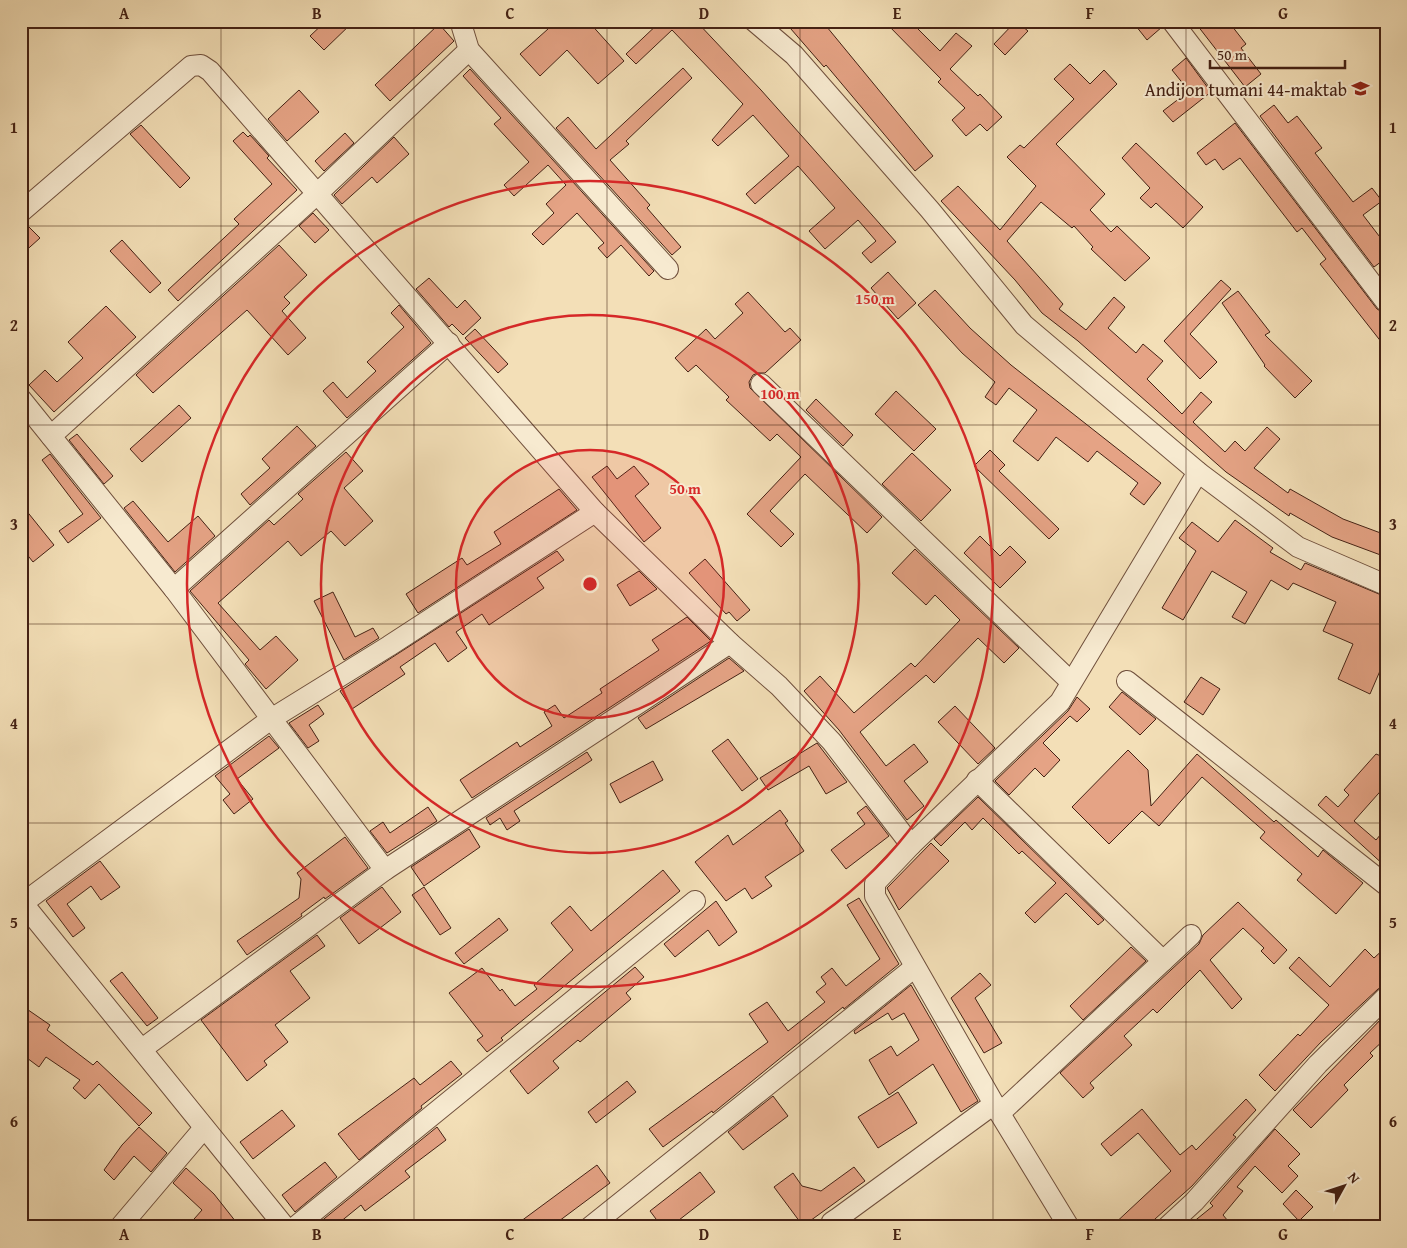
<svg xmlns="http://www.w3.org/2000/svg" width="1407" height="1248" font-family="'Gentium Book Plus',serif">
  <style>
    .building { fill: #e5a385; stroke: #442114 }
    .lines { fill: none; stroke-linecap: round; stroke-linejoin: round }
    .minor-casing { stroke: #70503d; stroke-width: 22 }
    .minor { stroke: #f7ead0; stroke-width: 20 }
    .grid { fill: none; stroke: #442114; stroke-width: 1; stroke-opacity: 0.55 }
    .ring { fill: none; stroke: #d62828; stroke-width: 2.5 }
    .labels { text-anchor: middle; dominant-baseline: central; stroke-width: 4; stroke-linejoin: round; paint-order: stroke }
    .poi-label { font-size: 18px; fill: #442114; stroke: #f7ead0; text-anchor: end }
    .centre { fill: #d62828; stroke: #f7ead0; stroke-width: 2.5 }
    .ring-label { font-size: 15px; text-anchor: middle; font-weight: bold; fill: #d62828; stroke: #f7ead0; stroke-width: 4; stroke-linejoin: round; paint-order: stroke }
    .neatline { fill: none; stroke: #442114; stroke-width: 2 }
    .grid-label { font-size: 16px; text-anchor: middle; font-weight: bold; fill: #442114 }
  </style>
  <rect width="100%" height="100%" fill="#f3dfb7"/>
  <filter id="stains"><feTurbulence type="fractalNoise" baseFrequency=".004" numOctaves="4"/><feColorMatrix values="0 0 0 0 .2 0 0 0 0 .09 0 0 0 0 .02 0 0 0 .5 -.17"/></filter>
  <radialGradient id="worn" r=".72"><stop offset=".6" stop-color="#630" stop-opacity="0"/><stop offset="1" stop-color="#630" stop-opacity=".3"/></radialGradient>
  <!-- building -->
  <g class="building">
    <polygon points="326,21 354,21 324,50 310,36"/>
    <polygon points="541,21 588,21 624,61 598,84 567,50 540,76 520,54 548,29"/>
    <polygon points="661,21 696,21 761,90 896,242 871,263 862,253 876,241 858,220 825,249 809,231 835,208 798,166 755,204 746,194 789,156 753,115 718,146 712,140 743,104 672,30 636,64 626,54"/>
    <polygon points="784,21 822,21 933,156 915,171 826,65 824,67"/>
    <polygon points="884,21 910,21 940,51 956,33 972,46 950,69 978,96 980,94 1002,117 987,131 980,124 966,136 952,120 965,108 938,82 941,79"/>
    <polygon points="1016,21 1028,31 1005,55 994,44"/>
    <polygon points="1132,21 1160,21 1162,27 1147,40"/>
    <polygon points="1194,21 1228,21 1246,44 1241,48 1261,74 1245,87"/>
    <polygon points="439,24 454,41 390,101 375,85"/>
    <polygon points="1186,58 1211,92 1173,122 1163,111 1189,91 1172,70"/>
    <polygon points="1070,64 1090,84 1104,70 1117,84 1056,144 1105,194 1090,210 1111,232 1117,226 1150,258 1125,281 1091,249 1093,247 1074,226 1072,228 1041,202 1007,241 1063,304 1059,309 1086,330 1114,297 1125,307 1108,328 1136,353 1143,344 1163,361 1147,379 1182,414 1201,392 1212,402 1193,422 1225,452 1235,441 1245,451 1267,427 1280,439 1254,468 1288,493 1290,489 1343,519 1386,535 1386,557 1332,537 1290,513 1289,516 1226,472 1078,341 1042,313 1015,280 941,201 958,186 1000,230 1036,186 1007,157 1020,145 1024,148 1074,99 1054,79"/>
    <polygon points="683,68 692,78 626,141 629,144 610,160 650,205 647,208 681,247 672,255 556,128 568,117 596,149"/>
    <polygon points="470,69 654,271 649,276 621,245 607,258 598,248 604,243 577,213 543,245 532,234 554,213 546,204 566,185 548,165 514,196 504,185 529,162 494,124 501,118 463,76"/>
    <polygon points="299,90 319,112 287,141 268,119"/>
    <polygon points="1274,105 1288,123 1297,116 1322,148 1315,153 1353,202 1372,188 1382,201 1363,215 1386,245 1386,258 1374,267 1260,116"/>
    <polygon points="1235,123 1377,309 1386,314 1386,348 1320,264 1326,259 1302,228 1297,232 1240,158 1223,170 1215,159 1206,165 1197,153"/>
    <polygon points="141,125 190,178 180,188 130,134"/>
    <polygon points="243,132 248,137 250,135 269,156 267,158 297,190 178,301 168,290 239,224 234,219 272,184 233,141"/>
    <polygon points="345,133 354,143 324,171 315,161"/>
    <polygon points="394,137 409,154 377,183 372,177 342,204 334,195"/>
    <polygon points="1136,143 1203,207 1183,228 1156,203 1151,208 1140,198 1150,188 1122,158"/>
    <polygon points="313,213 329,230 315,243 299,226"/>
    <polygon points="25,223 40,238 21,255 21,224"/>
    <polygon points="122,240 161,283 150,293 110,251"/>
    <polygon points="279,245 307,275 284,297 290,303 282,311 306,338 288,355 247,310 153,393 136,375"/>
    <polygon points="888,272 916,303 898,319 871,288"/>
    <polygon points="429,278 457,308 465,300 481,318 463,335 452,324 449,327 416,289"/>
    <polygon points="1221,280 1231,289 1190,334 1217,362 1200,379 1164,341"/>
    <polygon points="935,290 970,328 1011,365 1161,483 1144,505 1130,494 1138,483 1097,451 1088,462 1056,437 1038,461 1013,441 1037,410 1009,388 996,405 985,397 995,382 962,353 918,305"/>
    <polygon points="1238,291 1270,332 1265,335 1312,381 1295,398 1264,366 1265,365 1222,303"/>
    <polygon points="748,292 785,332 790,328 801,340 765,373 758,373 753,375 749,382 750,388 882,517 867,533 805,474 770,511 794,534 781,547 747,514 801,457 777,434 770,441 726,400 729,397 696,365 688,372 675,358 706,329 715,339 743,313 735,304"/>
    <polygon points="399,305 431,343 347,418 323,391 333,382 347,398 376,371 367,362 404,327 391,313"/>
    <polygon points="106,306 136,337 54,412 29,385 45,370 57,382 83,358 68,342"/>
    <polygon points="475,329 508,364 498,373 465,338"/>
    <polygon points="896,391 936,429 914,451 875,414"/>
    <polygon points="816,399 853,435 843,446 806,410"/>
    <polygon points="179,405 191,418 142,462 130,449"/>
    <polygon points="297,426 316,446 250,505 241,494 270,468 262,459"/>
    <polygon points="77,434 113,476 104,484 69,440"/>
    <polygon points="990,450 1005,465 999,471 1059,529 1049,539 974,466"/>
    <polygon points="346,452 363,471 344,488 373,521 345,546 331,531 301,556 288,541 218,603 260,650 276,636 298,660 266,689 245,664 249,660 190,591 269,520 274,525 303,499 298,494"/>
    <polygon points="912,453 951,490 921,521 882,484"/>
    <polygon points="50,454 101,518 68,543 59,531 83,514 42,460"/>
    <polygon points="607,466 617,479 634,466 649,484 635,496 661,528 644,542 592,477"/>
    <polygon points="559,489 577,510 418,613 406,594 462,558 467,565 501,544 494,532"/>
    <polygon points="133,501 168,542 198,516 215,536 175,572 124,508"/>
    <polygon points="21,504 54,545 33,562 21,547"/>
    <polygon points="1235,520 1273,548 1270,552 1301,570 1305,563 1386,597 1386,657 1370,694 1338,679 1353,644 1323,631 1336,602 1293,583 1288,590 1271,580 1245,624 1232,617 1247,592 1212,571 1183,620 1162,608 1196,551 1179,538 1192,522 1218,542"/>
    <polygon points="980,536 1000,556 1010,546 1026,562 1000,588 964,553"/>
    <polygon points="915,549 1019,648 1004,663 978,638 934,683 926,675 860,732 886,766 914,744 928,762 904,781 924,806 907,820 839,730 804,691 820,676 854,713 911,663 915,667 960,620 935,595 926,605 892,573"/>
    <polygon points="557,551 564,560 537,578 544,588 489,625 482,614 456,632 467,648 448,662 435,643 400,667 405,674 352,709 340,691"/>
    <polygon points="705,559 750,610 737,621 729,612 726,614 689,573"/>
    <polygon points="639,571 657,589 630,606 617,585"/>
    <polygon points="333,592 355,637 373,628 379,638 344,660 314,601"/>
    <polygon points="687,617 711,641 472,798 460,780 517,742 520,747 552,726 544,712 555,705 564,718 602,693 600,689 659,650 652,640"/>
    <polygon points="729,658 744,671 646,729 638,718"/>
    <polygon points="1201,677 1220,689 1203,715 1184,702"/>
    <polygon points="1122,692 1156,719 1140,735 1109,707"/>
    <polygon points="1077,697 1090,709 1077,722 1070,716 1043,743 1060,760 1044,777 1035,768 1009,795 995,781 1068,711"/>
    <polygon points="318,705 324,714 309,725 319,741 308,748 289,723"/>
    <polygon points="955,706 995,748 978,764 938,722"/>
    <polygon points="269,736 279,748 237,779 253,799 234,814 223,800 230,794 215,776"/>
    <polygon points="728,739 758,779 742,791 712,751"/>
    <polygon points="817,743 847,782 826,794 809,766 768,790 760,778"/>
    <polygon points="1128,750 1148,770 1151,806 1197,754 1274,822 1276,820 1318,857 1323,850 1363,883 1336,914 1297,880 1302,874 1260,838 1265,832 1202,777 1159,826 1142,811 1109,844 1072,807"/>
    <polygon points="587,752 592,760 514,811 520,821 507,830 500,818 490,825 486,818"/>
    <polygon points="1376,754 1386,758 1386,785 1354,821 1376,840 1386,828 1386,867 1318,805 1326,796 1338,807 1349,795 1344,790"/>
    <polygon points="653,761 663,780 620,803 610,784"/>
    <polygon points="978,797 1104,920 1098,925 1066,893 1035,923 1025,913 1056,883 1022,851 1019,854 983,818 972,830 965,822 941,846 934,839"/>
    <polygon points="866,806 889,836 846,869 831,850 865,824 857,813"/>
    <polygon points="428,807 437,821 387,853 370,831 383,822 390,833"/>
    <polygon points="780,810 788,821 785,823 804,851 765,877 772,886 752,899 745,888 726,901 695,862 728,835 733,845"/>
    <polygon points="469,829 480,847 424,886 411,867"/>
    <polygon points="345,837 368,868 325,899 324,897 301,914 302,916 247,955 237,941 299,898 301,879 297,873"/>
    <polygon points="931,843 949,861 899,910 887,888"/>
    <polygon points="100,861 120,887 101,900 91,886 67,904 85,928 73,937 46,901"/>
    <polygon points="663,870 680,891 501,1038 503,1040 487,1052 477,1040 483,1036 449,993 482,968 500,991 502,989 515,1006 537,989 534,985 573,950 551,923 570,906 591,931"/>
    <polygon points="382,887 401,912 359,944 340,918"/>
    <polygon points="424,887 451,928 440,935 412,895"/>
    <polygon points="859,898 899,964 844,1009 843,1007 713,1113 712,1111 663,1147 649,1129 768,1042 749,1014 767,1002 788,1031 825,1002 816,992 826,984 821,977 832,968 846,986 880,959 847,905"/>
    <polygon points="716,901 737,932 719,946 708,930 675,957 664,944"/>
    <polygon points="1238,902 1287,950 1274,964 1261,951 1264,948 1243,928 1210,960 1242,999 1232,1009 1200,970 1157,1013 1153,1009 1124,1036 1132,1045 1090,1083 1094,1088 1083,1098 1060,1073 1199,944 1203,935"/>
    <polygon points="499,918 508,930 464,964 455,953"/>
    <polygon points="317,935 325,946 290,971 310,998 275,1025 288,1042 264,1061 267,1065 247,1081 201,1020"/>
    <polygon points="1131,947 1146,961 1083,1020 1070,1006"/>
    <polygon points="1386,947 1386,985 1378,989 1321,1042 1275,1091 1259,1075 1298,1034 1300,1036 1329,1005 1289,968 1299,957 1330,987 1365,949 1374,958"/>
    <polygon points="635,967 644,977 626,993 631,999 580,1042 578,1040 553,1061 559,1068 528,1094 510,1071"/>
    <polygon points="122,972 158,1018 147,1026 110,981"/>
    <polygon points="980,973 991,985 975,998 1002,1043 984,1053 951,998"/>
    <polygon points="911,985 978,1101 961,1112 933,1064 889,1095 869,1060 891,1046 897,1056 919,1040 904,1013 892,1020 888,1013 855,1034 854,1031"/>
    <polygon points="21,1005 50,1025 47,1030 93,1065 97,1061 152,1113 139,1126 99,1084 85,1099 73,1088 80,1080 46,1057 39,1067 27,1058 29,1056 21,1051"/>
    <polygon points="1386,1014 1386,1038 1370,1053 1373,1056 1344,1085 1348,1090 1311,1128 1293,1110"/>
    <polygon points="451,1061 462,1074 421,1106 422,1108 359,1160 338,1134 414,1078 420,1085"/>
    <polygon points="627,1081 636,1092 596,1123 588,1112"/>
    <polygon points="898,1092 917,1123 878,1148 858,1117"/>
    <polygon points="773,1096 788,1116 743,1150 728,1132"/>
    <polygon points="1246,1099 1256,1110 1233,1135 1236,1137 1192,1186 1146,1227 1111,1227 1171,1171 1138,1133 1111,1156 1101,1144 1142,1109 1180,1155 1192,1145 1196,1150"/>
    <polygon points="282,1110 295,1126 253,1159 240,1142"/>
    <polygon points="139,1127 167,1153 151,1172 134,1156 114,1180 104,1170 122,1145"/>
    <polygon points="437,1127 446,1140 405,1171 410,1177 365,1211 361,1205 334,1227 314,1227"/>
    <polygon points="1275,1129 1300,1154 1288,1166 1298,1176 1282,1193 1255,1166 1237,1187 1243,1191 1223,1215 1233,1227 1187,1227 1213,1206 1210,1203"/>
    <polygon points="325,1162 337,1177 295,1212 282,1195"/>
    <polygon points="597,1165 610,1183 551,1227 513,1227"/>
    <polygon points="854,1167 865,1181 803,1226 774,1187 793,1173 802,1186 821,1191"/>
    <polygon points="186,1168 214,1194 240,1227 187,1227 202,1210 173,1183"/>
    <polygon points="700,1172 715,1192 670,1227 662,1227 650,1211"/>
    <polygon points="1296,1190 1313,1207 1299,1221 1283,1204"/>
  </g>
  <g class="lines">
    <defs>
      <g id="minor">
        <polyline points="464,21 462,27 469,50 668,269"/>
        <polyline points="754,21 794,55 930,210 1024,325 1198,472 1298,547 1386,585"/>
        <polyline points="1172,21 1386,302"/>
        <polyline points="21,212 191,66 201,65 210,71 595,512 730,643 779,686 832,742 911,845 875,883 875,896 994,1104 1069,1227"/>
        <polyline points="761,384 1071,682"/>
        <polyline points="21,399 174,589 385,870"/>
        <polyline points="51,436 318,193 469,50"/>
        <polyline points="174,589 449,343"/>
        <polyline points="1127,681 1386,885"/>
        <polyline points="977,780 1163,961"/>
        <polyline points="911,845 1060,702 1198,472"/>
        <polyline points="21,901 285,1227"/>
        <polyline points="23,903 271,719 389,646 595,512"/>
        <polyline points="142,1049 385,870 730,643"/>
        <polyline points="1000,1113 1191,935"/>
        <polyline points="120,1227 204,1128"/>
        <polyline points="295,1227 695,901"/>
        <polyline points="590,1227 915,967"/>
        <polyline points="833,1227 832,1222 838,1218 994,1104"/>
        <polyline points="1167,1227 1194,1202 1318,1064 1386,997"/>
      </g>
    </defs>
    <!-- minor casing -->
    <use href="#minor" class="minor-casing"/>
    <!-- minor -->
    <use href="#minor" class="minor"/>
  </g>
  <!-- grid -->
  <path class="grid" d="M221,21V1227M414,21V1227M607,21V1227M800,21V1227M993,21V1227M1186,21V1227M21,226H1386M21,425H1386M21,624H1386M21,823H1386M21,1022H1386"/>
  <!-- distance rings -->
  <circle cx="590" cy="584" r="134" fill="#d62828" fill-opacity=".12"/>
  <g class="ring">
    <circle cx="590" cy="584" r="134"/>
    <circle cx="590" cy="584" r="269"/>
    <circle cx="590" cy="584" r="403"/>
  </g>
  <!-- icons -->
  <defs>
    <symbol id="school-bare" viewBox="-9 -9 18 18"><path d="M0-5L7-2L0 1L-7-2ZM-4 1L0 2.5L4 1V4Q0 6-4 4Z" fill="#8f2418" stroke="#f7ead0" stroke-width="2.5" paint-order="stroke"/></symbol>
  </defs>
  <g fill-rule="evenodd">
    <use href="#school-bare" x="1348" y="76" width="25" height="25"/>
  </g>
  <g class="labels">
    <!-- poi labels -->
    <g class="poi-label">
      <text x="1347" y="89">Andijon tumani 44-maktab</text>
    </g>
  </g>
  <circle cx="590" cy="584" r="8" class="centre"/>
  <g class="ring-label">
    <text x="875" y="304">150 m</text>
    <text x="780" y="399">100 m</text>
    <text x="685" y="494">50 m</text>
  </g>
  <!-- margin -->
  <rect width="1407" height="1248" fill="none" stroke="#f3dfb7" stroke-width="55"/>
  <!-- north arrow -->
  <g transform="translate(1344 1186) rotate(50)" stroke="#f7ead0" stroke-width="4" paint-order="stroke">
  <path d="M0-4L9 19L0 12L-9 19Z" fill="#442114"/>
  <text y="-8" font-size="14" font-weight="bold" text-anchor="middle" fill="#442114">N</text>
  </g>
  <!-- scale -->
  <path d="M1210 60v8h135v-8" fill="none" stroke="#442114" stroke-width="2.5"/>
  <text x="1217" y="60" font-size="15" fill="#442114" stroke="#f7ead0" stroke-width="4" paint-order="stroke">50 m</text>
  <rect x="28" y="28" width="1352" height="1192" class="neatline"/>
  <g class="grid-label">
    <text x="124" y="19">A</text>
    <text x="317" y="19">B</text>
    <text x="510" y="19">C</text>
    <text x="704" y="19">D</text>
    <text x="897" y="19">E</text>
    <text x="1090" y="19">F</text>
    <text x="1283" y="19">G</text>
    <text x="14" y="133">1</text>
    <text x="1393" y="133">1</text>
    <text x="14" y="331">2</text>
    <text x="1393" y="331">2</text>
    <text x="14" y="530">3</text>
    <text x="1393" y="530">3</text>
    <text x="14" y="729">4</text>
    <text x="1393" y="729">4</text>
    <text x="14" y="928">5</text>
    <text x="1393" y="928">5</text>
    <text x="14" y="1127">6</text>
    <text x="1393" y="1127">6</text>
    <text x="124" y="1240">A</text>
    <text x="317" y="1240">B</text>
    <text x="510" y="1240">C</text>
    <text x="704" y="1240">D</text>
    <text x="897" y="1240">E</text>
    <text x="1090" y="1240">F</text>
    <text x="1283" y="1240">G</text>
  </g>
  <rect width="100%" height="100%" filter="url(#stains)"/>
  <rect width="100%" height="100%" fill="url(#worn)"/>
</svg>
